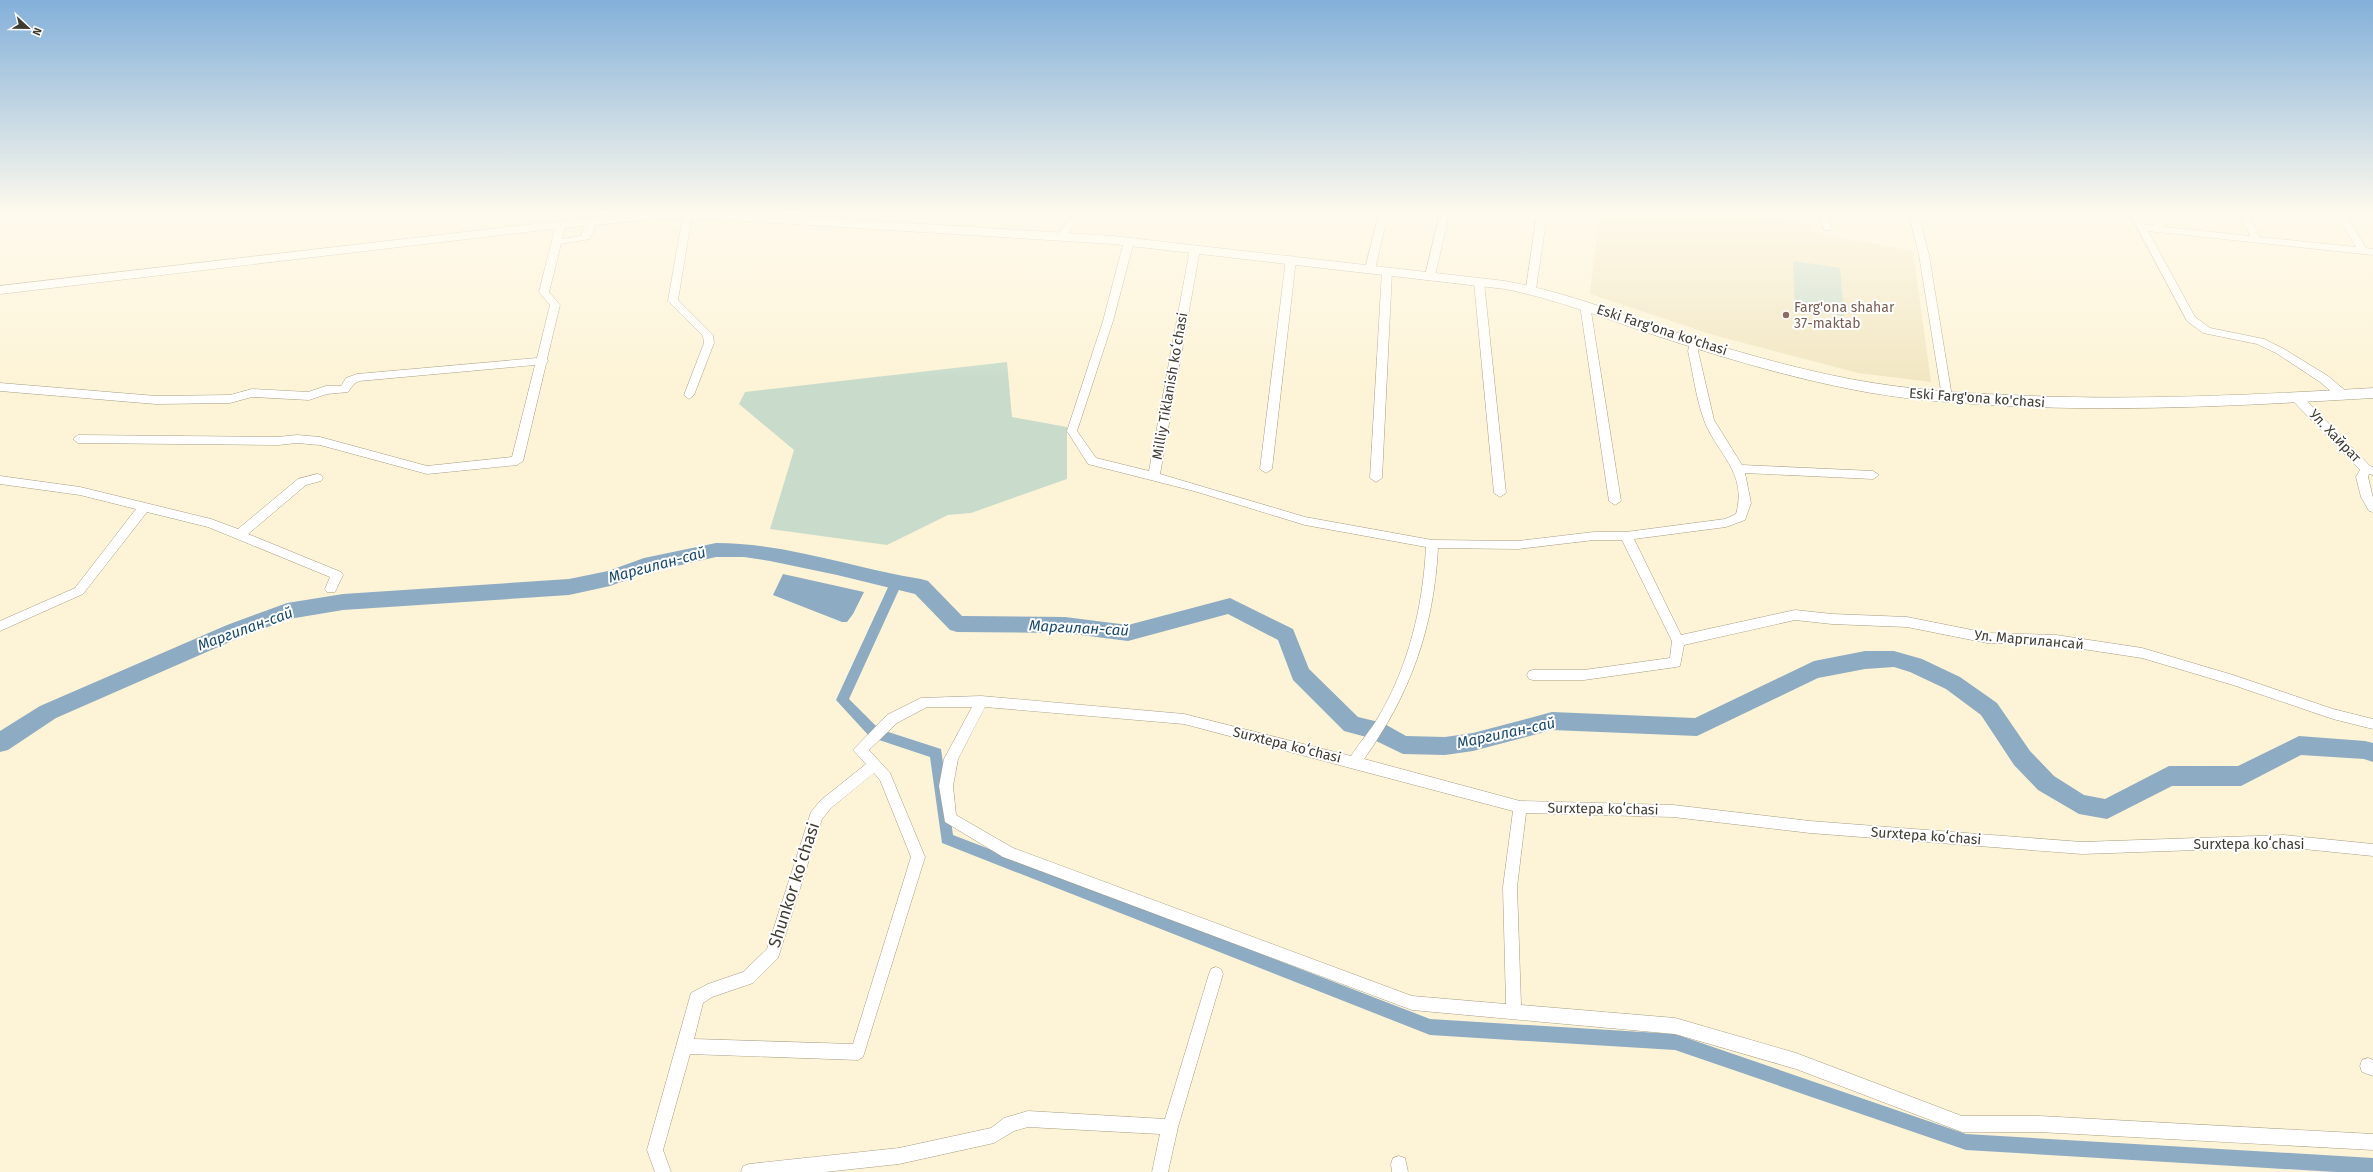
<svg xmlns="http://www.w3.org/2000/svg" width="2373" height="1172" font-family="'Fira Sans',sans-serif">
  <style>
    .built { fill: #f2e7c3 }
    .green { fill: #c9dccb }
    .water { fill: #8dabc3 }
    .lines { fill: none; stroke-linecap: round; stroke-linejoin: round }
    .canal { fill: #8dabc3; fill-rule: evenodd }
    .river { fill: #8dabc3; fill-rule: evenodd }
    .minor-casing { stroke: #a69d82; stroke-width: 1 }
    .secondary-casing { stroke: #a69d82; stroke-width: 1 }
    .minor { fill: #fff; fill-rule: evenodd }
    .secondary { fill: #fff; fill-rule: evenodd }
    .education-dot { fill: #8d6e63; stroke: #fff; stroke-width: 1.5 }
    .labels { text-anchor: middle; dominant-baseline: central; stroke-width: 4; stroke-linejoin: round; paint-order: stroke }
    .education-label { font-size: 14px; fill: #785e54; stroke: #fff; text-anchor: start }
    .street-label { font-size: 14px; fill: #3f3b30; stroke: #fff }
    .water-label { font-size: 15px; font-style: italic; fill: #15486a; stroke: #fff }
    .near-street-label { font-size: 17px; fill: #3f3b30; stroke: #fff }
  </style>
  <rect width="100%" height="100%" fill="#fdf4d7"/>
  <!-- built -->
  <polygon class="built" points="1599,214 1753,214 1812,225 1813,232 1913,251 1931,382 1858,373 1713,335 1590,294"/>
  <!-- green -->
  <g class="green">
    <polygon points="1793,261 1840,268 1844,316 1795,308"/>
    <polygon points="1007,362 1012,417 1067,427 1067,479 971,513 948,515 887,545 770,529 794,450 739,404 745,392"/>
  </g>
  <!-- water -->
  <polygon class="water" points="783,574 864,592 853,614 847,622 842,622 773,595"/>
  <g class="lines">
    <!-- canal -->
    <polygon class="canal" points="896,578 900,580 902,583 849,699 879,729 941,749 953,835 1430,1019 1675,1034 1966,1134 2373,1158 2373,1172 2336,1172 1966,1150 1675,1050 1430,1035 942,843 930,757 870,737 836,700 890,583 892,580"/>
    <!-- river -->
    <path class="river" d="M716,543C787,543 852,568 921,579L928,581L962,616L1065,617L1128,625L1230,598L1293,629L1309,669L1358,717L1383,723L1406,736L1445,737L1473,733L1552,712L1695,718L1814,661L1865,651H1894L1922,659L1960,677L1997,703L2030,751L2054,776L2084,795L2105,799L2169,766H2238L2299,736L2365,741L2373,743V762L2364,759L2301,755L2241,786H2172L2107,819L2079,814L2038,790L2014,765L1981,715L1946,689L1910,672L1894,667L1865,669L1818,678L1697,736L1552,730L1473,751L1445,755L1403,754L1370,738L1344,731L1293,680L1278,640L1228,614L1128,641L1065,633L957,632L950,630L915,594L837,575L770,561L744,557H716L646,573L610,586L569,595L343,610L289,619L241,637L56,718L8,750L0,752V731L40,706L227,625L287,603L343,594L569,579L608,571L644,558Z"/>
    <defs>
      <g id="minor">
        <polygon points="692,214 678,300 713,335 714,343 694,395 689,399 684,395 704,343 703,336 668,301 683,215"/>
        <polygon points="1075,214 1084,214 1063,238 1057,238 1057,234"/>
        <polygon points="1379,214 1388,214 1375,269 1370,272 1365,269"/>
        <polygon points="1440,214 1449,214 1435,276 1430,279 1425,276"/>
        <polygon points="1537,214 1547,214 1536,289 1531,292 1526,289"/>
        <polygon points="1819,214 1829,214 1832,228 1830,230 1824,230"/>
        <polygon points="1909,214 1918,214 1929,255 1952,397 1947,401 1942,397 1919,255"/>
        <polygon points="2130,214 2139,214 2145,225 2154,226 2150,214 2159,214 2164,227 2250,236 2240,214 2249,214 2259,237 2356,247 2336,214 2345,214 2366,248 2373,249 2373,255 2148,231 2195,317 2210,328 2264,339 2284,349 2328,376 2347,392 2348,395 2347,398 2339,398 2320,382 2276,353 2257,344 2203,333 2187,321"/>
        <polygon points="592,218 597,221 590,239 561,244 549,292 560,305 547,359 548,361 546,364 523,461 517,465 427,474 320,445 297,443 278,445 78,443 73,439 78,435 278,437 297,435 320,437 427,466 512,457 535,365 359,381 354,384 348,392 327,394 309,400 252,397 230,403 156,404 0,391 0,383 156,396 230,395 252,389 308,392 326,386 341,386 346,378 357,374 537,358 550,305 539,292 556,224 561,221 566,224 562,239 581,236 587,221"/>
        <path d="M1129,238L1134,241L1113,321L1077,431L1096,458L1149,471L1190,249L1195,246L1200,249L1160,474L1305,517L1432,540L1518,541L1594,532H1626L1725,519L1736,514C1748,472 1716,453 1704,420C1696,398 1693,373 1688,351L1690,343L1695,340L1700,343L1698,351L1714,420L1742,465L1873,471L1879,475L1873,479L1745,473L1751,503L1745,520L1726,527L1634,539L1681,635L1795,610L1832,614L1907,617L1987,633L2056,635L2142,648L2233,675L2333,709L2373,719V729L2333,719L2233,685L2142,658L2056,645L1987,643L1907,627L1832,624L1795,620L1684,645L1680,666L1676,667L1584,680H1533L1529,679L1527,675L1529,671L1533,670H1584L1670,658L1672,641L1622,540H1594L1518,549L1438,548C1434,628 1410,695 1364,759L1520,801L1673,805L1810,821L2082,842L2284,835L2373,844V856L2284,847L2082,854L1810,833L1673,817L1526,813L1517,887L1521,1005L1675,1018L1796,1053L1962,1116H2039L2373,1134V1150L2039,1132H1962L1796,1069L1675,1034L1412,1010L1003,857L945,822L939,786L944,759L972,707H927L897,723L869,750L890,773L925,857L863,1057L858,1060L690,1054L663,1150L671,1172H655L647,1150L691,993L708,984L743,972L767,949L811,812L821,800L866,764L853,750L887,715L921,698L981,696L1184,714L1351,756C1360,742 1371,730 1379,716C1409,665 1423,606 1426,547L1305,525L1194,491L1088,464L1067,431L1103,321L1124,241ZM985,707L1184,724L1513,811L1503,887L1506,1004L1412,996L1013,848L956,815L953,786L958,759ZM874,773L880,780L911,857L853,1044L694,1039L703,1003L712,997L753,983L778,958L822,819L831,808Z"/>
        <polygon points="1291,256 1296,259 1272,469 1266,473 1260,469 1286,259"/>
        <polygon points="1387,268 1392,271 1382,478 1376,482 1370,478 1382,271"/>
        <polygon points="1479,279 1484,282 1506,493 1500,497 1494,493 1474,282"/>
        <polygon points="1585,302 1590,305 1621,501 1615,505 1609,501 1580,305"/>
        <polygon points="2297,394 2301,395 2370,466 2373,467 2373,475 2369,474 2368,477 2373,498 2373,512 2369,511 2361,497 2356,477 2360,470 2293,401 2292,398 2293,395"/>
        <polygon points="317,474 321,475 323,478 321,481 306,485 248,534 341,572 343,575 335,592 327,592 325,589 330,577 208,527 147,512 83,594 0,631 0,621 75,588 136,509 80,495 0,484 0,476 80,487 211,519 238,529 298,479"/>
        <polygon points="1216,967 1221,969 1223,974 1178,1127 1168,1172 1152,1172 1160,1134 1028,1127 1014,1131 994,1143 899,1164 825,1172 741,1172 743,1166 749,1164 899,1148 991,1128 1004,1118 1028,1111 1165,1119 1209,974 1211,969"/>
        <polygon points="2368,1058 2373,1060 2373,1076 2362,1072 2360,1066 2362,1060"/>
        <polygon points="1399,1156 1405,1158 1408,1172 1392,1172 1391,1164 1393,1158"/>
      </g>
      <path id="secondary" d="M621,214H766L1113,236L1505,281C1561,291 1613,311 1666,329C1727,349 1788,367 1850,379C1903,389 1956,393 2009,395C2131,401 2252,395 2373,388V398C2252,405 2131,412 2009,406C1956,403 1903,400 1850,389C1784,376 1718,356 1654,335C1604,318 1556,299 1505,289L1113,244L711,219H658L561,228L0,294V286Z"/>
    </defs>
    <!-- minor casing -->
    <use href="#minor" class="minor-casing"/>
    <!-- secondary casing -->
    <use href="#secondary" class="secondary-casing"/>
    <!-- minor -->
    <use href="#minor" class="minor"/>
    <!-- secondary -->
    <use href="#secondary" class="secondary"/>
  </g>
  <!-- sky -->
  <linearGradient id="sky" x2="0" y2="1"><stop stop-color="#83b0d9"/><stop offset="0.56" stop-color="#fefaed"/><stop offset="1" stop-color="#fefaed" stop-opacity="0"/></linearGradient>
  <rect width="2373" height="379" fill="url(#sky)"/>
  <!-- markers -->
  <circle class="education-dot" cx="1786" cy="315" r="4"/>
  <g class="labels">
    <!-- education labels -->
    <g class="education-label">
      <text x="1794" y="307">Farg'ona shahar<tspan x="1794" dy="16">37-maktab</tspan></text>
    </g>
    <!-- street labels -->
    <g class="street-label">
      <text transform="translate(1662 330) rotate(18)">Eski Farg'ona ko'chasi</text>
      <text transform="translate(1170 386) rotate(-80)">Milliy Tiklanish koʻchasi</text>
      <text transform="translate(1977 398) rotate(4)">Eski Farg'ona ko'chasi</text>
      <text transform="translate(2335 436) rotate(46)">Ул. Хайрат</text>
      <text transform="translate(2029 640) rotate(5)">Ул. Маргилансай</text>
      <text transform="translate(1287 745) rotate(14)">Surxtepa koʻchasi</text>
      <text transform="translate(1603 809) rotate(1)">Surxtepa koʻchasi</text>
      <text transform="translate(1926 836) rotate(4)">Surxtepa koʻchasi</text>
      <text x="2249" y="844">Surxtepa koʻchasi</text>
    </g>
    <!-- water labels -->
    <g class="water-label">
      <text transform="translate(657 565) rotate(-15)">Маргилан-сай</text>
      <text transform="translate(1079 628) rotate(3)">Маргилан-сай</text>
      <text transform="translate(245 629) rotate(-20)">Маргилан-сай</text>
      <text transform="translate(1506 733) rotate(-12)">Маргилан-сай</text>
    </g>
    <!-- near-street labels -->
    <g class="near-street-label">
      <text transform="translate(794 885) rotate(-72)">Shunkor koʻchasi</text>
    </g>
  </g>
  <!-- north arrow -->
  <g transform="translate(28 28) rotate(112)" stroke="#ffffff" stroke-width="3" paint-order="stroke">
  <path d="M0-3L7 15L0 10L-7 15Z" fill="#3f3b30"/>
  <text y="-6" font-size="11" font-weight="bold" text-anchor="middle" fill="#3f3b30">N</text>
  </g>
</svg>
